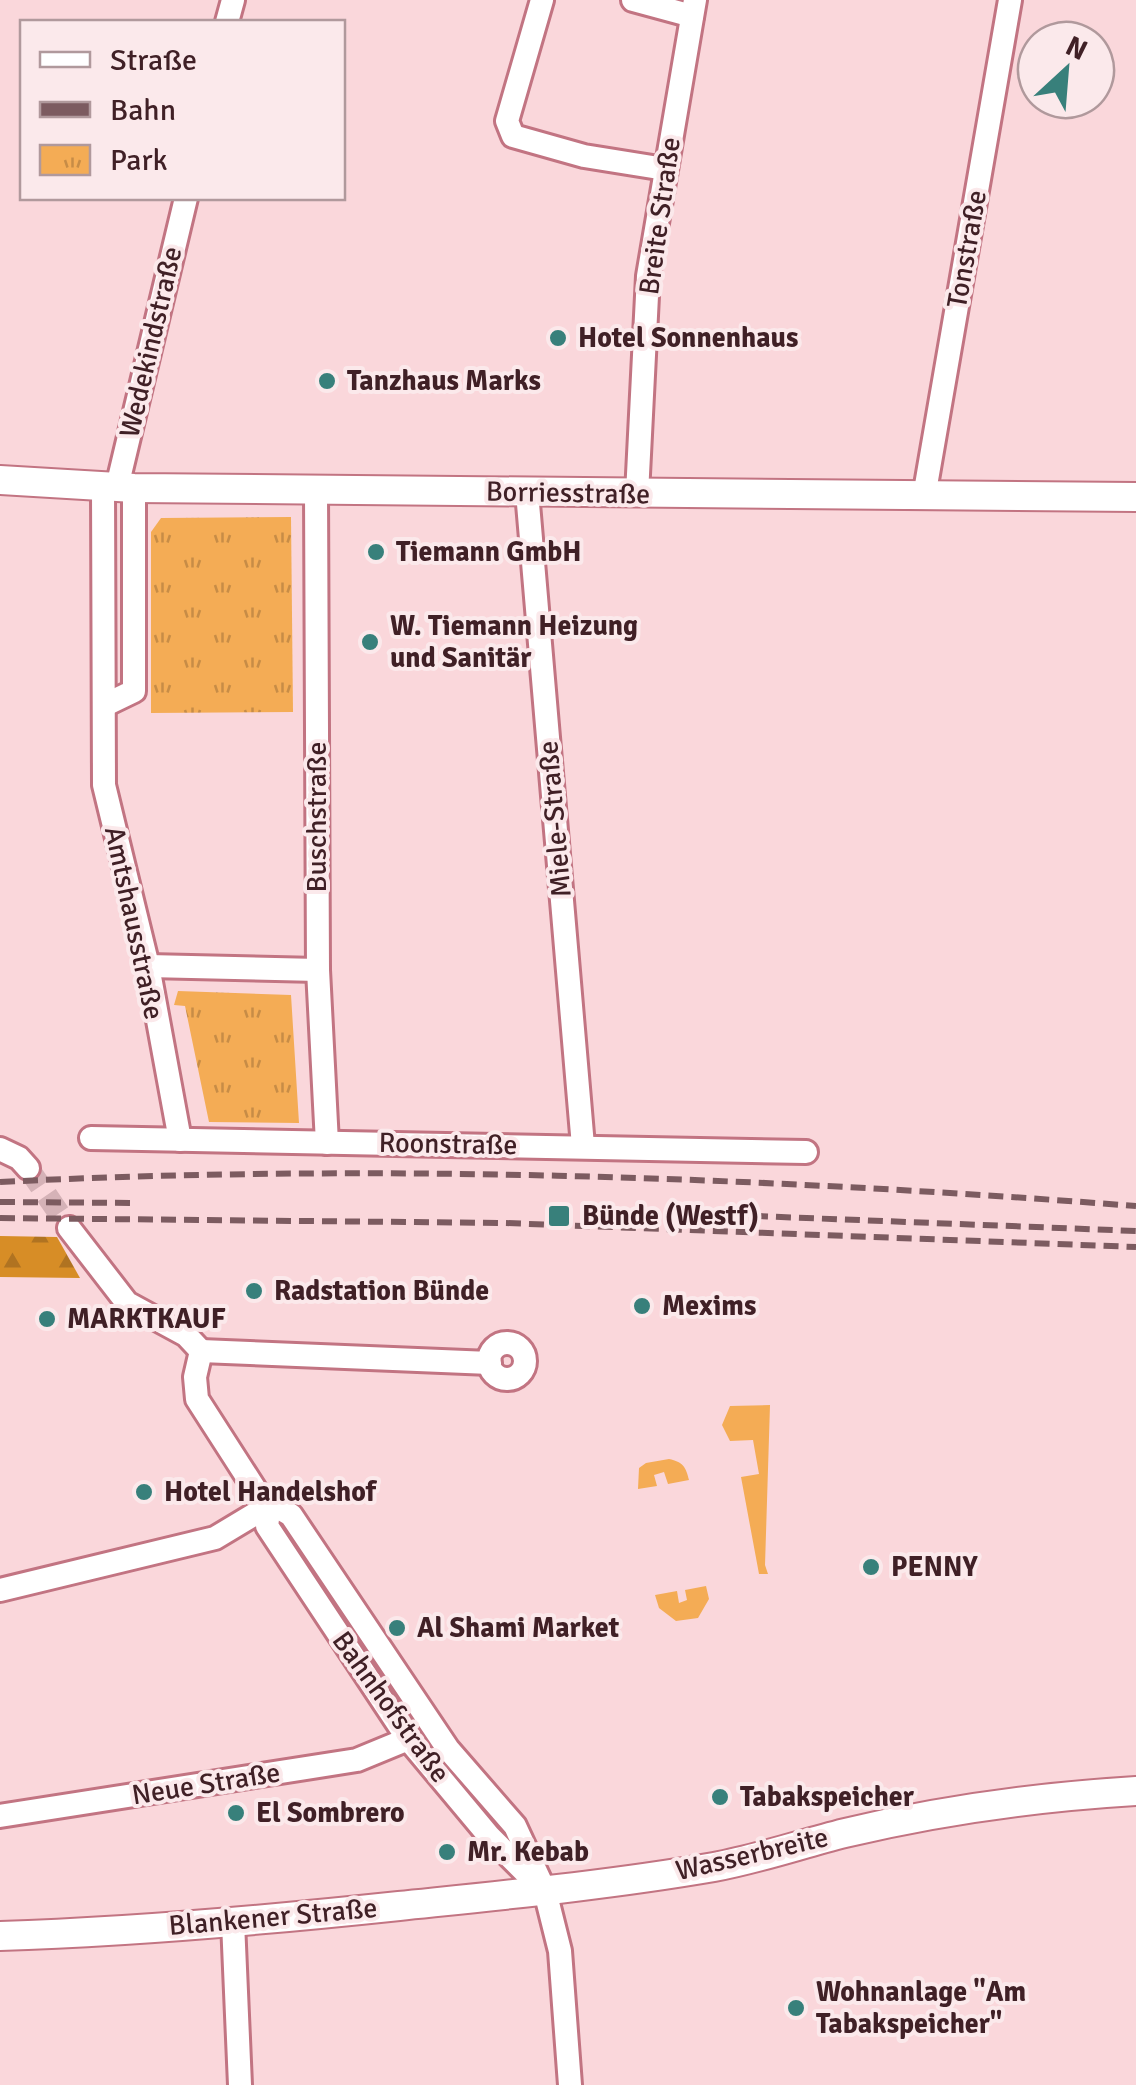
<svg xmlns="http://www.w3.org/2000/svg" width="1136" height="2085" font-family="Signika,sans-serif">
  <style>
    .green { fill: #f4ac55 }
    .forest { fill: url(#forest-firs) }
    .park { fill: url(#park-tufts) }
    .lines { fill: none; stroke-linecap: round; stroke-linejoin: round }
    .minor-tunnel { stroke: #d5b2b7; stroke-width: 22; stroke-dasharray: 22 11; stroke-linecap: butt }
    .minor-casing { stroke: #c27482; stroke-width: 28 }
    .major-casing { stroke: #c27482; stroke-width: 32 }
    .minor { stroke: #fff; stroke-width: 22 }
    .major { stroke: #fff; stroke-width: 28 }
    .rail { stroke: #7c5b60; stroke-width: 6; stroke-dasharray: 15 8; stroke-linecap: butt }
    .poi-dot { fill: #38807b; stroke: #fbe9eb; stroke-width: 4 }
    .labels { text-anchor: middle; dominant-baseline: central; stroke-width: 8; stroke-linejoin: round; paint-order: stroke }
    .street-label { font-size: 28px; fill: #402026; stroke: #fbe9eb }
    .poi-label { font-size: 28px; font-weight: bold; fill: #402026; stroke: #fbe9eb; text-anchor: start }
  </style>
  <defs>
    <pattern id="forest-firs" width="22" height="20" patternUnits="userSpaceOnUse" patternTransform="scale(2.5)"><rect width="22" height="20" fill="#d78d26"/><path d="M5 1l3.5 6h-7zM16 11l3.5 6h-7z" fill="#b07321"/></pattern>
    <pattern id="park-tufts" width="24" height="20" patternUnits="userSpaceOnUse" patternTransform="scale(2.5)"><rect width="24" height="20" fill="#f4ac55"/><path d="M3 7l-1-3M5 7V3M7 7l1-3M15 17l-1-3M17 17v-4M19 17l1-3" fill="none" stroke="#c78c46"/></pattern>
  </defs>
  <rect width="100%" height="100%" fill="#fad7db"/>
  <!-- green -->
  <g class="green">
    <polygon points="770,1405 765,1565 768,1574 759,1574 741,1477 759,1474 753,1440 730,1441 722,1425 730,1406"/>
    <path d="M669,1459C683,1462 686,1467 689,1480L668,1484L664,1472L654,1475L657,1486L638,1489L639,1468L646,1463Z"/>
    <polygon points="706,1586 709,1599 698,1618 676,1621 659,1608 655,1595 677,1591 679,1603 687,1600 685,1590"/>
  </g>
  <!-- forest -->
  <polygon class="forest" points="0,1236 57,1237 80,1278 0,1277"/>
  <!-- park -->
  <g class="park">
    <polygon points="291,517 293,712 151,713 151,532 161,518"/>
    <polygon points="178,991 291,995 299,1123 209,1122 185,1006 174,1005"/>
  </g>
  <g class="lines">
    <!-- minor-tunnel -->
    <polyline class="minor-tunnel" points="28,1168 69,1228"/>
    <defs>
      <g id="minor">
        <polyline points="542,0 507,121 513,136 584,156 665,169"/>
        <polyline points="633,0 692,16"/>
        <polyline points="227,22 233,0"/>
        <polyline points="103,487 104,785 148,966 180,1140"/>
        <polyline points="117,487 186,198"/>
        <polyline points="316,491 318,970 327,1143"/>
        <polyline points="527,492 583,1146"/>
        <polyline points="637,494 648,276 695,0"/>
        <polyline points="924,497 1010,0"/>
        <polyline points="105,705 134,691 134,488"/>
        <polyline points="148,966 318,970"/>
        <polyline points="91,1138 806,1152"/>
        <polyline points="0,1149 19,1158 28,1168"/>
        <polyline points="69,1228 127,1303 186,1335 201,1351"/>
        <circle cx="507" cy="1361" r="18"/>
        <polyline points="201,1351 195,1377 197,1399 260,1497 291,1515 448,1749 515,1826 545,1891 560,1951 570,2085"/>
        <polyline points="201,1351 490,1363"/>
        <polyline points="270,1505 267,1526 408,1739 489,1836 534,1881"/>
        <polyline points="0,1590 215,1538 270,1505"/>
        <polyline points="0,1816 357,1760 408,1739"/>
        <polyline points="233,1922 240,2085"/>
      </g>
      <g id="major">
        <polyline points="0,480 134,488 1136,497"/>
        <path d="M0,1936C133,1932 266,1920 399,1906C504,1895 609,1885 714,1867C758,1859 801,1844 845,1833C941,1810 1037,1797 1136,1791"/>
      </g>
    </defs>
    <!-- minor casing -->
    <use href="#minor" class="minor-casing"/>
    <!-- major casing -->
    <use href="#major" class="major-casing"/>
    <!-- minor -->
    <use href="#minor" class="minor"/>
    <!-- major -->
    <use href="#major" class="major"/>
    <!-- rail -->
    <g class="rail">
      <path d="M0,1182C380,1163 757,1177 1136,1206"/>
      <polyline points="0,1202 135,1203"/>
      <polyline points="730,1215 1136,1231"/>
      <polyline points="0,1218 505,1223 1136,1247"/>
    </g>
  </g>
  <!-- markers -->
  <g class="poi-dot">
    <circle cx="558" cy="338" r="10"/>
    <circle cx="327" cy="381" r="10"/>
    <circle cx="376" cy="552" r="10"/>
    <circle cx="370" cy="642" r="10"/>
    <rect x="547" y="1204" width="24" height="24" rx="5"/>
    <circle cx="254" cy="1291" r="10"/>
    <circle cx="642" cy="1306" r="10"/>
    <circle cx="47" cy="1319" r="10"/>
    <circle cx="144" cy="1492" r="10"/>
    <circle cx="871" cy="1567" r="10"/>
    <circle cx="397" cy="1628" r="10"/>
    <circle cx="720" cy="1797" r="10"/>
    <circle cx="236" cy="1813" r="10"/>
    <circle cx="447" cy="1852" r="10"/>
    <circle cx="796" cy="2008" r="10"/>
  </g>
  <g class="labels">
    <!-- street labels -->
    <g class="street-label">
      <text transform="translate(660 216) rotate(-82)">Breite Straße</text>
      <text transform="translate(967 249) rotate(-80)">Tonstraße</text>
      <text transform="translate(151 342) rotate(-77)">Wedekindstraße</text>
      <text transform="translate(568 493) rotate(1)">Borriesstraße</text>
      <text transform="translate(317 817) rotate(-90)">Buschstraße</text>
      <text transform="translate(555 819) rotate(-95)">Miele-Straße</text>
      <text transform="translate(134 923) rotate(78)">Amtshausstraße</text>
      <text transform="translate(448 1144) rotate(1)">Roonstraße</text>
      <text transform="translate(391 1707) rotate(54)">Bahnhofstraße</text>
      <text transform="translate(206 1784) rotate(-9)">Neue Straße</text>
      <text transform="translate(752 1854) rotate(-13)">Wasserbreite</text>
      <text transform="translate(273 1917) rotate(-5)">Blankener Straße</text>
    </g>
    <!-- poi labels -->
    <g class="poi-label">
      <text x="578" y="338">Hotel Sonnenhaus</text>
      <text x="347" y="381">Tanzhaus Marks</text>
      <text x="396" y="552">Tiemann GmbH</text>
      <text x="390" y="626">W. Tiemann Heizung<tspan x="390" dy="32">und Sanitär</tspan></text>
      <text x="582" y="1216">Bünde (Westf)</text>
      <text x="274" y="1291">Radstation Bünde</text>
      <text x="662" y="1306">Mexims</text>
      <text x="67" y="1319">MARKTKAUF</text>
      <text x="164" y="1492">Hotel Handelshof</text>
      <text x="891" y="1567">PENNY</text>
      <text x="417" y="1628">Al Shami Market</text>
      <text x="740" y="1797">Tabakspeicher</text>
      <text x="256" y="1813">El Sombrero</text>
      <text x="467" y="1852">Mr. Kebab</text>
      <text x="816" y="1992">Wohnanlage "Am<tspan x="816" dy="32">Tabakspeicher"</tspan></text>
    </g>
  </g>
  <!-- legend -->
  <rect x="20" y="20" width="325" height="180" fill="#fbe9eb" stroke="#b0999c" stroke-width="2.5"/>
  <rect x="40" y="52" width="50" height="15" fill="#ffffff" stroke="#b0999c" stroke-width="2.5"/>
  <text x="110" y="70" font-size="30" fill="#402026">Straße</text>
  <rect x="40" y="102" width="50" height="15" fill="#7c5b60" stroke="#b0999c" stroke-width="2.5"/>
  <text x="110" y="120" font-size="30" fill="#402026">Bahn</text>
  <rect x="40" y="145" width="50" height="30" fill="url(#park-tufts)" stroke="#b0999c" stroke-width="2.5"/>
  <text x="110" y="170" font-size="30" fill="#402026">Park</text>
  <!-- north arrow -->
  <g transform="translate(1066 70) rotate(26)"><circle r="48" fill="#fbe9eb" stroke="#b0999c" stroke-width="2.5"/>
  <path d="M0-8L18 38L0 25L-18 38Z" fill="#38807b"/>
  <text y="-15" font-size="28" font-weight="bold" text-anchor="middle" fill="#402026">N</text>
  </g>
</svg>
